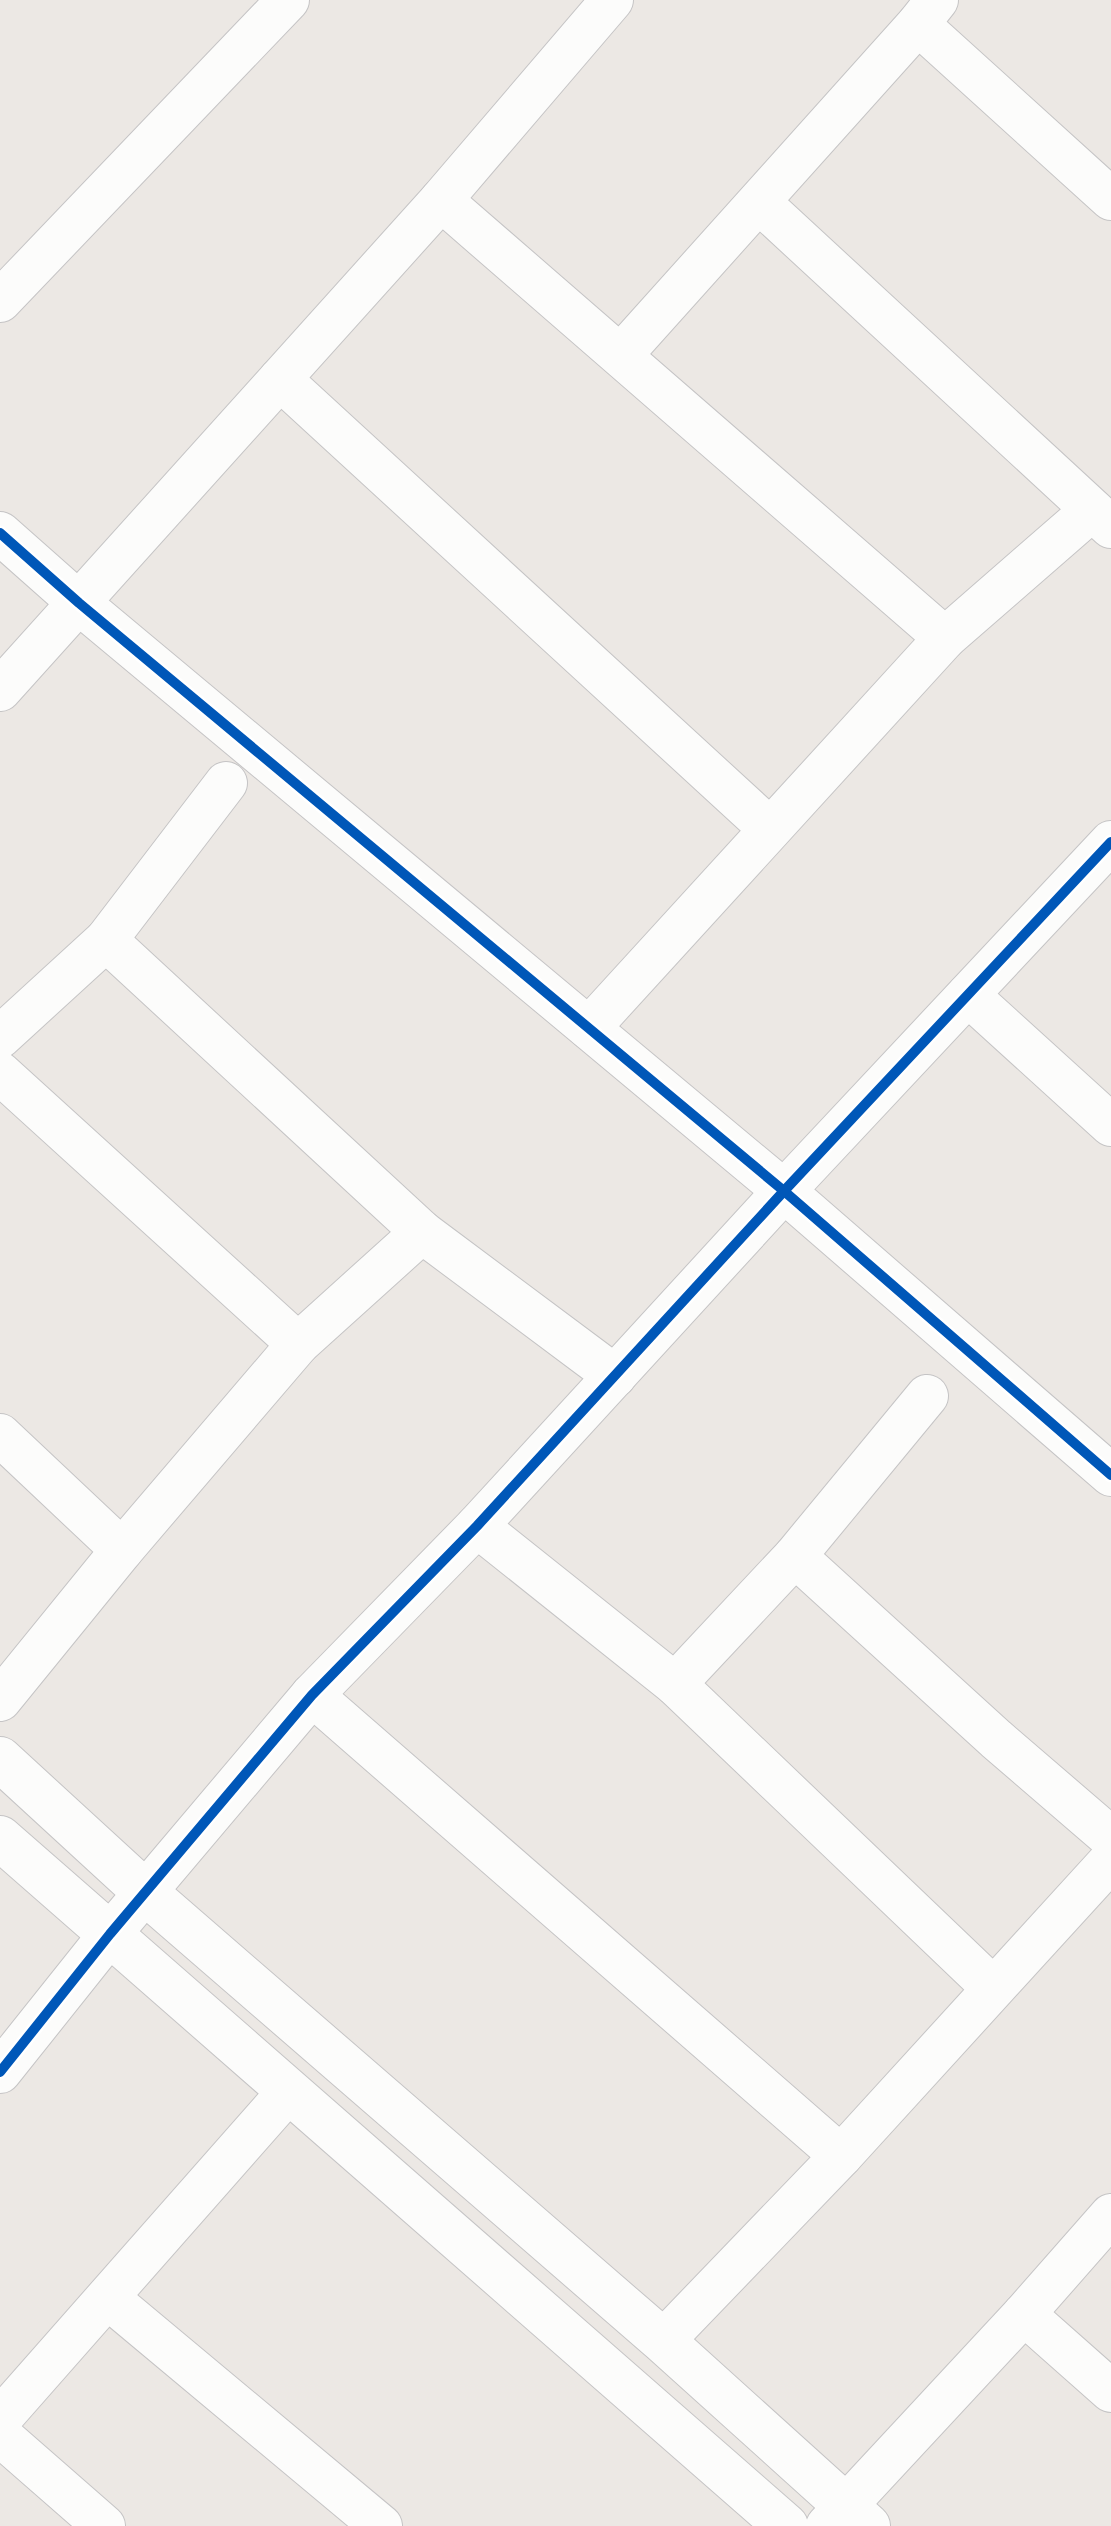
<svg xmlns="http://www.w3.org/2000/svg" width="1111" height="2526" font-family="Overpass,sans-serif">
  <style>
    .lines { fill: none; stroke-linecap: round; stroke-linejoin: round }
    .minor-casing { stroke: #c5c4c5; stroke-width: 44 }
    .tertiary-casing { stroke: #c5c4c5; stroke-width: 46 }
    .minor { stroke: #fcfcfb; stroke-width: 42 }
    .tertiary { stroke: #fcfcfb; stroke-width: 44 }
    .cycleway-casing { stroke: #fff; stroke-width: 15 }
    .cycleway { stroke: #0057b8; stroke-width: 10 }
  </style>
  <rect width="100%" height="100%" fill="#ece8e4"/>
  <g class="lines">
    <defs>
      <g id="minor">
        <polyline points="918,24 1111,199"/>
        <polyline points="441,200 945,638"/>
        <polyline points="759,202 1111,527"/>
        <polyline points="0,301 288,0"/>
        <polyline points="621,355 918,24 937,0"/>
        <polyline points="280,379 770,829"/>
        <polyline points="0,533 79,603 784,1191 1111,1475"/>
        <polyline points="0,690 441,200 612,0"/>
        <polyline points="106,940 226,783"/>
        <polyline points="968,995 1111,1125"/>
        <polyline points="589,1028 945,638 1092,510"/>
        <polyline points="0,1037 106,940 422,1232"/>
        <polyline points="0,1073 298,1344 122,1550 0,1700"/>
        <polyline points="298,1344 422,1232 615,1376"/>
        <polyline points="0,1435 122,1550"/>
        <polyline points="477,1526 675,1684 795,1556 996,1739 1111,1838"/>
        <polyline points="795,1556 927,1396"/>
        <polyline points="675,1684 993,1988"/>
        <polyline points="312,1695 841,2156"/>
        <polyline points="0,2072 110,1934 312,1695 477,1526 784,1191 1111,842"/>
        <polyline points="108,2298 381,2526"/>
        <polyline points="1024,2314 1111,2391"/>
        <polyline points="663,2341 841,2156 1111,1860"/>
        <polyline points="0,2419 289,2091"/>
        <polyline points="0,2435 104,2526"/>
        <polyline points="827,2526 1024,2314 1111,2215"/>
      </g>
      <g id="tertiary">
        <polyline points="0,1759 146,1893 663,2341 868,2526"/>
        <polyline points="0,1838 786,2526"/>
      </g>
    </defs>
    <!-- minor casing -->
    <use href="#minor" class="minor-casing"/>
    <!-- tertiary casing -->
    <use href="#tertiary" class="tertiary-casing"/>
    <!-- minor -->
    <use href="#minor" class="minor"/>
    <!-- tertiary -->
    <use href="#tertiary" class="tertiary"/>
    <defs>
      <g id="cycleway">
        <polyline points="0,533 79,603 784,1191 1111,1475"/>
        <polyline points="0,2072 110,1934 312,1695 477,1526 784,1191 1111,842"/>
      </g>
    </defs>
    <!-- cycleway casing -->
    <use href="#cycleway" class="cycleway-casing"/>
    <!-- cycleway -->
    <use href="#cycleway" class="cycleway"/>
  </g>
</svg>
